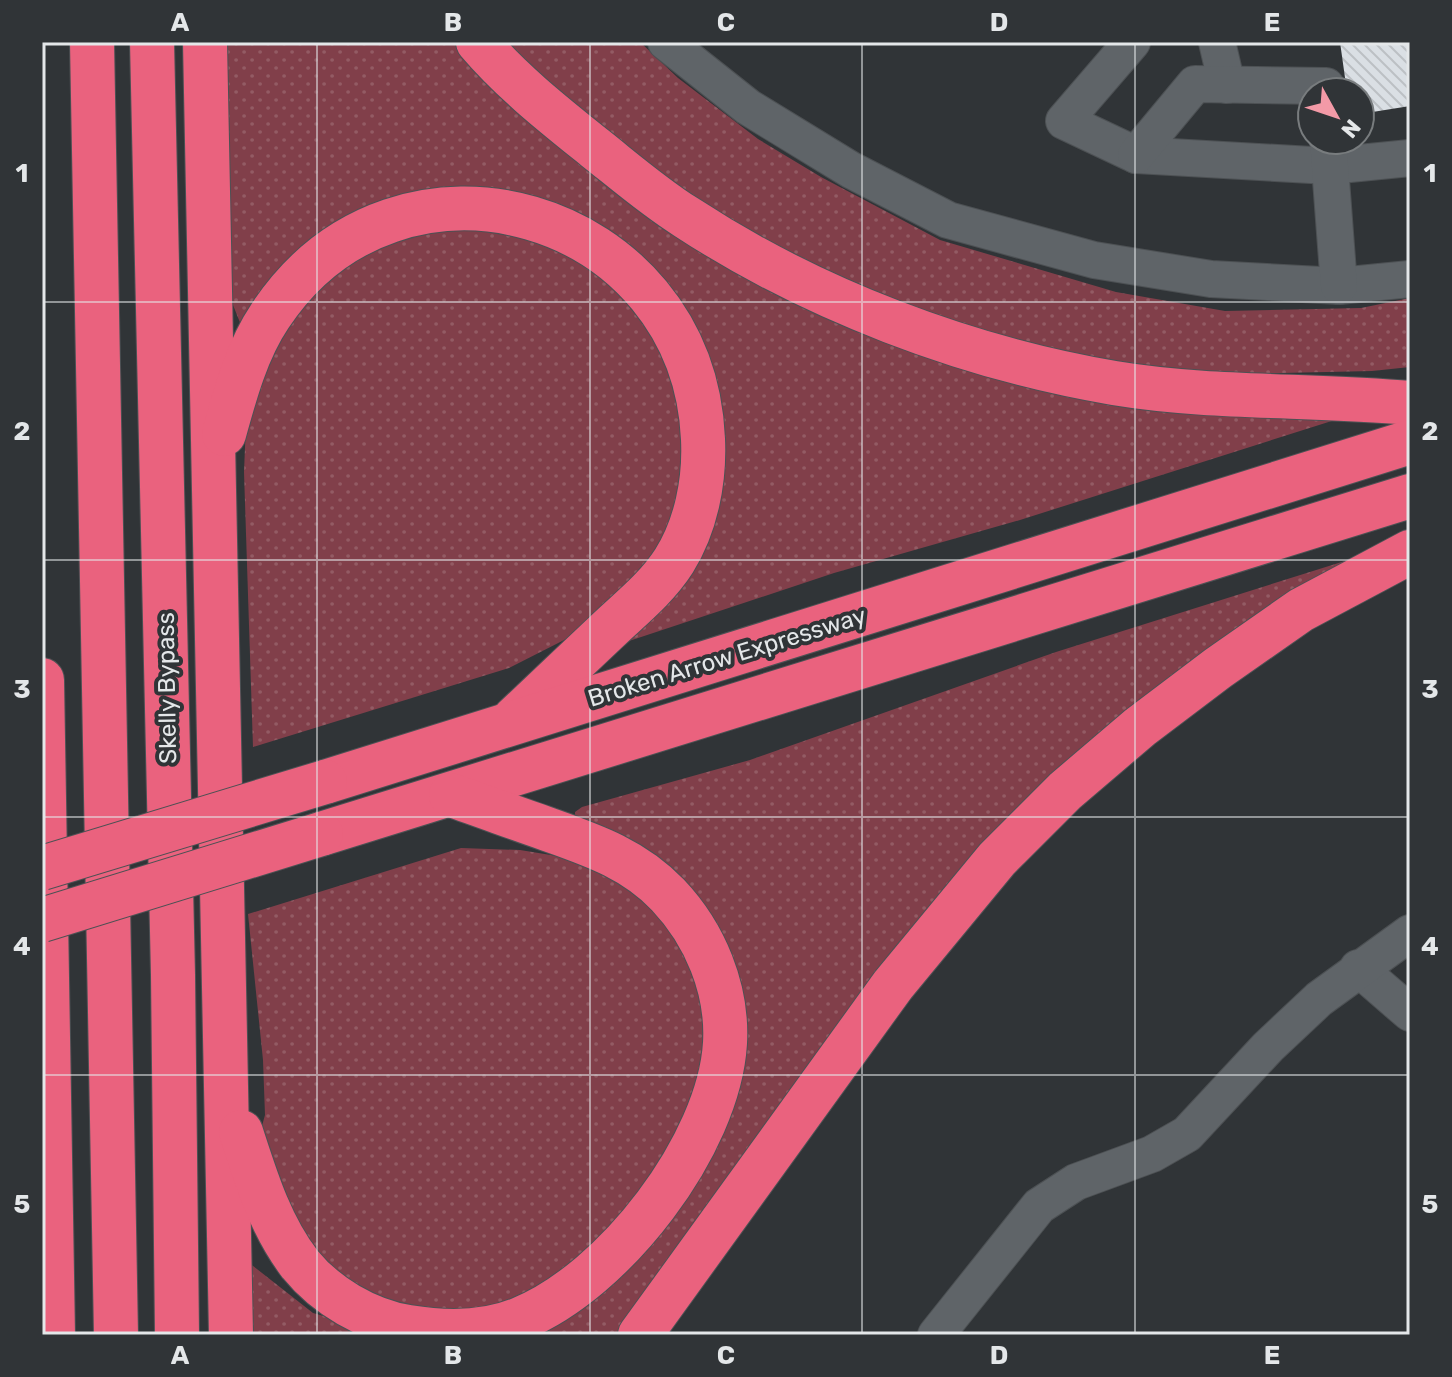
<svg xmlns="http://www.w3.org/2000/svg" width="1452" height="1377" font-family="Rubik,sans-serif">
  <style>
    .grass { fill: url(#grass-dots) }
    .building { fill: url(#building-back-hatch) }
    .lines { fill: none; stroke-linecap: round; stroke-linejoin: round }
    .minor-casing { stroke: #4d5154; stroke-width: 38 }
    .highway-casing { stroke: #4d5154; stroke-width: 46 }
    .minor { stroke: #5f6468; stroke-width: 36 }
    .highway { stroke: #ea627e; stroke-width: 44 }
    .highway-bridge-casing { stroke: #4d5154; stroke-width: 46; stroke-linecap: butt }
    .highway-bridge { stroke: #ea627e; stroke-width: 44 }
    .grid { fill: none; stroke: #e4e7e9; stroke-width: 2; stroke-opacity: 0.55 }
    .labels { text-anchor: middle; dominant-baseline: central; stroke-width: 8; stroke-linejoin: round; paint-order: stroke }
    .street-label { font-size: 24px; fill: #e4e7e9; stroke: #303437 }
    .neatline { fill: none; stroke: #e4e7e9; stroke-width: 3 }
    .grid-label { font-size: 26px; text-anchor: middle; font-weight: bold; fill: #e4e7e9 }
  </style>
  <defs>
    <pattern id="grass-dots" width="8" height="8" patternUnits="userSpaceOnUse" patternTransform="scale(2)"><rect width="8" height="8" fill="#813f4a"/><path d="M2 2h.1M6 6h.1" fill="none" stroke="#935b64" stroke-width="1.8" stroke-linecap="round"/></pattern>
    <pattern id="building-back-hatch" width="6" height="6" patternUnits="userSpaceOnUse" patternTransform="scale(2)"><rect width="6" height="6" fill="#dadfe4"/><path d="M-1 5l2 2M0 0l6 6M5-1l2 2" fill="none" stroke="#bcc0c4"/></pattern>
  </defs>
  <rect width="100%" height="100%" fill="#303437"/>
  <!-- grass -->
  <g class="grass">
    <polygon points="221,42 458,42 769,286 1338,419 1020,520 834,573 620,644 643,616 711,388 545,203 512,192 466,190 243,330 229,295"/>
    <polygon points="505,42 640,42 678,78 758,139 821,177 940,240 1116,292 1225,311 1361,308 1410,298 1410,367 1372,371 1241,374 1122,363 999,339 847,287 690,203 567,102"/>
    <polygon points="457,227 504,230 568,253 609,282 651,333 672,377 683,418 685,468 662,553 570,637 509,668 253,747 244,472 246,423 274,341 312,289 373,245"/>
    <polygon points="1364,555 1168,683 625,1335 519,1335 614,1270 736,1003 575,824 575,812 582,807 750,760 1056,652"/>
    <polygon points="461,848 520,850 563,857 600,867 639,894 669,926 697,970 704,1028 701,1067 677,1134 637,1193 602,1238 555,1276 519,1299 463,1315 376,1301 322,1263 294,1219 260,1133 265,1115 263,1060 248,914"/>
    <polygon points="248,1262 313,1313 391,1335 249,1335"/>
  </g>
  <!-- building -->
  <polygon class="building" points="1340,42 1410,42 1410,106 1360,114 1360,92 1347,92"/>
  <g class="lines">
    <defs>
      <g id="minor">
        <polyline points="666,42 748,107 851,170 948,220 1094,260 1211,279 1339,286 1410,279"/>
        <polyline points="1132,42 1064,121 1136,155 1329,166 1410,158"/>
        <polyline points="1217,42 1227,85"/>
        <polyline points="1328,140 1339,286"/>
        <polyline points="1136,155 1195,84 1326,86 1326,92"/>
        <polyline points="1358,968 1410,1013"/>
        <polyline points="936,1335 1039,1206 1076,1182 1152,1154 1187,1134 1268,1047 1319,999 1410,933"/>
      </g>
      <g id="highway">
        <polyline points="92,42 116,1335"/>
        <polyline points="152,42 173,975 177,1335"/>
        <polyline points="205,42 231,1335"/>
        <path d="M478,42C512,82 554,115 595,148C624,171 654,197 686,217C811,299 966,358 1114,383C1210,399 1312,394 1410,403"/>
        <path d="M224,434C235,394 247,350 270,316C399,121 693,209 703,439C705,481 696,526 674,561C656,589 630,609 607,631C576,660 545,690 514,719"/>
        <polyline points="42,680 53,1335"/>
        <polyline points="325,782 1410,442"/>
        <polyline points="321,834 1410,496"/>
        <path d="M241,1132C256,1178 270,1225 300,1264C326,1296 367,1320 408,1327C445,1333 484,1334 520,1319C614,1281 719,1145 725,1043C728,989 705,934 668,895C634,859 592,845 547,829C515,818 483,806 451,795"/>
        <polyline points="640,1335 893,985 997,859 1065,791 1140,727 1218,668 1301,610 1410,552"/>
      </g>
    </defs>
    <!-- minor casing -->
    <use href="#minor" class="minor-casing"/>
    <!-- highway casing -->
    <use href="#highway" class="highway-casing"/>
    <!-- minor -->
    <use href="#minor" class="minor"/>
    <!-- highway -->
    <use href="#highway" class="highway"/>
    <defs>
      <g id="highway-bridge">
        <polyline points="42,868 325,782"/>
        <polyline points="42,920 321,834"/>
      </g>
    </defs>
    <!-- highway-bridge casing -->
    <use href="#highway-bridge" class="highway-bridge-casing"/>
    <!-- highway-bridge -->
    <use href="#highway-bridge" class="highway-bridge"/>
  </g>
  <!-- grid -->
  <path class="grid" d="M317,42V1335M590,42V1335M862,42V1335M1135,42V1335M42,302H1410M42,560H1410M42,817H1410M42,1075H1410"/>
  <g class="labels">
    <!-- street labels -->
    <g class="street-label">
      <text transform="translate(727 657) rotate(-17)">Broken Arrow Expressway</text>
      <text transform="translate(167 688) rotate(-91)">Skelly Bypass</text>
    </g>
  </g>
  <!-- border -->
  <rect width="1452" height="1377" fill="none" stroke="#303437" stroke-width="88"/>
  <!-- north arrow -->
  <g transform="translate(1336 116) rotate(130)"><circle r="38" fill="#303437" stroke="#787c7e" stroke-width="2"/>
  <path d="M0-6L14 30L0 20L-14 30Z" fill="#f39aa7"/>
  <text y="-12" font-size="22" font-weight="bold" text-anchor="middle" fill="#e4e7e9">N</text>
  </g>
  <rect x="44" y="44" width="1364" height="1289" class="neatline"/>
  <g class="grid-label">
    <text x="180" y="31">A</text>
    <text x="453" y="31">B</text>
    <text x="726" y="31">C</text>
    <text x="999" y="31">D</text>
    <text x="1272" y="31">E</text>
    <text x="22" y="182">1</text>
    <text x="1430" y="182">1</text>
    <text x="22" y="440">2</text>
    <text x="1430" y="440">2</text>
    <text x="22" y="698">3</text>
    <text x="1430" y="698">3</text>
    <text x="22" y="955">4</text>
    <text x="1430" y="955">4</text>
    <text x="22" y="1213">5</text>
    <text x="1430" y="1213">5</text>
    <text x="180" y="1364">A</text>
    <text x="453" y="1364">B</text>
    <text x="726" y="1364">C</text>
    <text x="999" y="1364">D</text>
    <text x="1272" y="1364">E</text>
  </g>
</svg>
